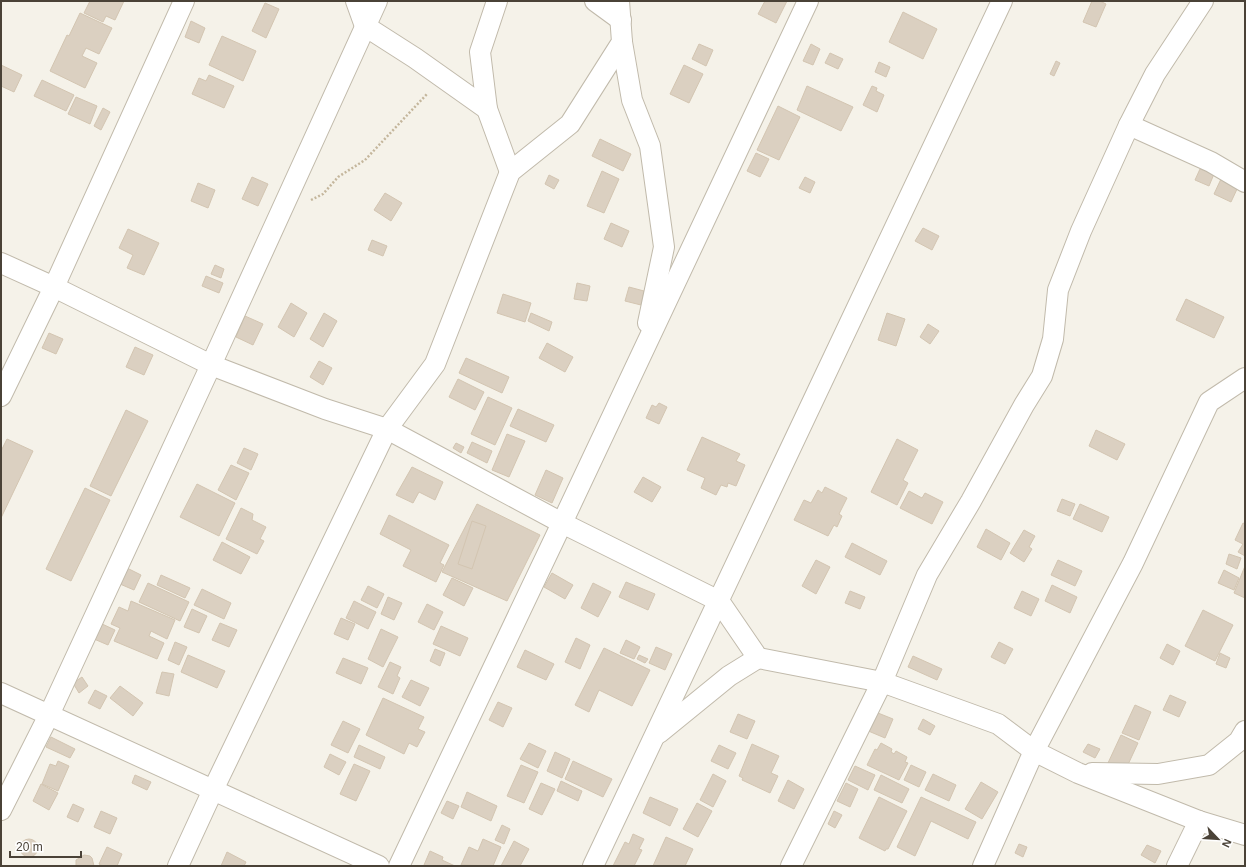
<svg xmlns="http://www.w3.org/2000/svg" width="1246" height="867" font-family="Helvetica,sans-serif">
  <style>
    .building { fill: #dbd0c1; stroke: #d3c5b1 }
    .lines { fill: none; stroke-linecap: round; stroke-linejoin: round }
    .minor-casing { stroke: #c1baab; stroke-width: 22 }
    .path { stroke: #c4b69c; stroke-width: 2.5; stroke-dasharray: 2 2; stroke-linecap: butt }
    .minor { stroke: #fff; stroke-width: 20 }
  </style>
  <rect width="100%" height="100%" fill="#f5f2e9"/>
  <!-- building -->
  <g class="building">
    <polygon points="90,1 124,1 115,20 106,16 103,22 84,13"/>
    <polygon points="765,1 787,1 776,23 758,14"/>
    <polygon points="1092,1 1100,1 1106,4 1096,27 1083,22"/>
    <polygon points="265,3 279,9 266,38 252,31"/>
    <polygon points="903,12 937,29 923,59 889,42"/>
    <polygon points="80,13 112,28 99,54 86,48 82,56 97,63 85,88 50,71 67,35 69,36"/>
    <polygon points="191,21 205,28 199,43 185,37"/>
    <polygon points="222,36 256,51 243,81 209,65"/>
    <polygon points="699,44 713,50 706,66 692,59"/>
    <polygon points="811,44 820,49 813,65 803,61"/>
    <polygon points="830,53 843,59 838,69 825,63"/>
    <polygon points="1056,61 1060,63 1054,76 1050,74"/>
    <polygon points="879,62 890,67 886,77 875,72"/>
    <polygon points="1,65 22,75 14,92 1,86"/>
    <polygon points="684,65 703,74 689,103 670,94"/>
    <polygon points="209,75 234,86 224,108 192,94 199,78 206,81"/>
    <polygon points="42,80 74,95 66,111 34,96"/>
    <polygon points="807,86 853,107 841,131 797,110"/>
    <polygon points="872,86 877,88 876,91 884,95 877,112 863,105"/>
    <polygon points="76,97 97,106 90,124 68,114"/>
    <polygon points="778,106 800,117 779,160 757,150"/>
    <polygon points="103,108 110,112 101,130 94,126"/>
    <polygon points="600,139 631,154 623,171 592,156"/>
    <polygon points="756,153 769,159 760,177 747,171"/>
    <polygon points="1200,169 1214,174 1209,186 1195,180"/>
    <polygon points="602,171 619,179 604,213 587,206"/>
    <polygon points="549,175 559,180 554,189 545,184"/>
    <polygon points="252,177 268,184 258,206 242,199"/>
    <polygon points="805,177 815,182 810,193 799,188"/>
    <polygon points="1221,179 1238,187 1231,202 1214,194"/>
    <polygon points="198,183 215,190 208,208 191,201"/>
    <polygon points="385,193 402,203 391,221 374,210"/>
    <polygon points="611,223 629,231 622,247 604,239"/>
    <polygon points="923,228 939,236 932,250 915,241"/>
    <polygon points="128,229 159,243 144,275 127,268 133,255 119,248"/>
    <polygon points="372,240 387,246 383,256 368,250"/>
    <polygon points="215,265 224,269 221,278 211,274"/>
    <polygon points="206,276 223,283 219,293 202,286"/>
    <polygon points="577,283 590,286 587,301 574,299"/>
    <polygon points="629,287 644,291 641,305 625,301"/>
    <polygon points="503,294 531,303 525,322 497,313"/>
    <polygon points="1186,299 1224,317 1214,338 1176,320"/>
    <polygon points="291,303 307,313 294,337 278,327"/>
    <polygon points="324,313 337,321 323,347 310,339"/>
    <polygon points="531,313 552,322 549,331 528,321"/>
    <polygon points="887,313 905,319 896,346 878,340"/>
    <polygon points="245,316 263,324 253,345 236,337"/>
    <polygon points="928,324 939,331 930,344 920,337"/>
    <polygon points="49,333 63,339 56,354 42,348"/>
    <polygon points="547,343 573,357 565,372 539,358"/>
    <polygon points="135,347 153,355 144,375 126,367"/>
    <polygon points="466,358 509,377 502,393 459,373"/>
    <polygon points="319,361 332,368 323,385 310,377"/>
    <polygon points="458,379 484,392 475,410 449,397"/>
    <polygon points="488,397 512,408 495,445 471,434"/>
    <polygon points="659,403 667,407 659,424 646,418 652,405 656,407"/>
    <polygon points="518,409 554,425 546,442 510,426"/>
    <polygon points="126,410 148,421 111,496 90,486"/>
    <polygon points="1096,430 1125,444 1117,460 1089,446"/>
    <polygon points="507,434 525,441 509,477 492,470"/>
    <polygon points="702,437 740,454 736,461 745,465 736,486 728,483 727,487 721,485 716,495 701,488 705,478 687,470"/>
    <polygon points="7,439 33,451 1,518 1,451"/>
    <polygon points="897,439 918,450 903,480 908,483 897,505 871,492"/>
    <polygon points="472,442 492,451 487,463 467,453"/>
    <polygon points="456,443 464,447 461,453 453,448"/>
    <polygon points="244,448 258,454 251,470 237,463"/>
    <polygon points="231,465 249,473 236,500 218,490"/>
    <polygon points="412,467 443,482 435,500 419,492 413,503 396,495"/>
    <polygon points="546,470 563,478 552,503 535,495"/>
    <polygon points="643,477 661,487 652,502 634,492"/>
    <polygon points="197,484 235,503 219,536 180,517"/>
    <polygon points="825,487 847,498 839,514 842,516 837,527 834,525 828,536 794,520 804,500 811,503 818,490 822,493"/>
    <polygon points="85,488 110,500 71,581 46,569"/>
    <polygon points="909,491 922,498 925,493 943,502 932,524 900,508"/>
    <polygon points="1062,499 1075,504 1070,516 1057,511"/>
    <polygon points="477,504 540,535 507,601 442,572"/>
    <polygon points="1080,504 1109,517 1102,532 1073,519"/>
    <polygon points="241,508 253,514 252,520 266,527 260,539 264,541 257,554 226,539"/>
    <polygon points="389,515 449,545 440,563 444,565 436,582 403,566 411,550 380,534"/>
    <polygon points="472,521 486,526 472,569 458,564"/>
    <polygon points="1243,523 1245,524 1245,556 1238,552 1243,544 1235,540"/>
    <polygon points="986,529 1010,543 1001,560 977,547"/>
    <polygon points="1024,530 1035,536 1029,547 1032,549 1024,562 1010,553"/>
    <polygon points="222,542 250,557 241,574 213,560"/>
    <polygon points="852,543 887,561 880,575 845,557"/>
    <polygon points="1229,554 1241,558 1237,569 1226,564"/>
    <polygon points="816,560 830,567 816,594 802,586"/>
    <polygon points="1058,560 1082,571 1075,586 1051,575"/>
    <polygon points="1245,566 1245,598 1234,593"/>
    <polygon points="127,568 141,575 134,590 120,584"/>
    <polygon points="1224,570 1239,578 1234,590 1218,583"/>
    <polygon points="552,573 573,585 565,599 544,587"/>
    <polygon points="161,575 190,588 185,598 157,585"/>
    <polygon points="452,578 473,588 464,606 443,595"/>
    <polygon points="626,582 655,594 648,610 619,597"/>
    <polygon points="148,583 189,602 180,621 139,602"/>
    <polygon points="593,583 611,592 598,617 581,608"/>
    <polygon points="1052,585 1077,597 1070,613 1045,601"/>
    <polygon points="368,586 384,594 377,608 361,600"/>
    <polygon points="202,589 231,603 224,619 194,605"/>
    <polygon points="850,591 865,597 860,609 845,603"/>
    <polygon points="1022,591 1039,599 1031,616 1014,608"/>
    <polygon points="388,597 402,603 394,620 381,614"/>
    <polygon points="131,601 175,620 167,639 151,631 149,636 164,643 157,659 114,641 120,628 111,624 119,607 128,611"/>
    <polygon points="354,601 376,612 368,629 346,618"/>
    <polygon points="427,604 443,612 434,630 418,622"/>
    <polygon points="192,609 207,616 199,633 184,627"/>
    <polygon points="1203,610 1233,625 1215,661 1185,646"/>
    <polygon points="341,618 355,624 348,640 334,634"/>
    <polygon points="100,623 115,630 108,645 94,639"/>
    <polygon points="220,623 237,630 229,647 212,640"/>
    <polygon points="441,626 468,638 460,656 433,644"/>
    <polygon points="381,629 398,637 383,667 368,659"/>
    <polygon points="576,638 590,645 580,669 565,662"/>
    <polygon points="626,640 640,647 634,659 620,653"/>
    <polygon points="175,642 187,647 179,665 168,660"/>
    <polygon points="999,642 1013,649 1005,664 991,657"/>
    <polygon points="1167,644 1180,651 1173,665 1160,658"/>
    <polygon points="656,647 672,654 665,670 649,663"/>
    <polygon points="604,648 650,670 632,706 599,690 589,712 575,705"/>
    <polygon points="435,649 445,653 440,666 430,661"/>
    <polygon points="525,650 554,664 546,680 517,667"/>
    <polygon points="1220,653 1230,658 1226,668 1216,664"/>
    <polygon points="188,655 225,671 217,688 181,672"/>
    <polygon points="639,655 648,659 645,663 637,659"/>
    <polygon points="913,656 942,669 937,680 908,667"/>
    <polygon points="343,658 368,668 361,684 336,673"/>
    <polygon points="390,662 401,667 397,676 400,678 393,694 378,687"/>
    <polygon points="162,672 174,674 169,696 156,693"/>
    <polygon points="82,677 88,686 79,693 73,683"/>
    <polygon points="411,680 429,688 420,706 402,697"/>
    <polygon points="120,686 143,703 133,716 110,698"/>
    <polygon points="95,690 107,696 100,709 88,703"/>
    <polygon points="1170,695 1186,702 1179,717 1163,710"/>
    <polygon points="383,698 424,717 418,729 425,732 417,747 409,743 404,754 366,735"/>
    <polygon points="498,702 512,708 503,727 489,720"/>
    <polygon points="1135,705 1151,712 1139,740 1122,733"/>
    <polygon points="873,711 893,719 885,738 866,730"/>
    <polygon points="738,714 755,721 747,739 730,732"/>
    <polygon points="923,719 935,726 930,735 918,729"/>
    <polygon points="343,721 360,729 348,753 331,745"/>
    <polygon points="1121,735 1138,743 1125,771 1108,763"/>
    <polygon points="51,737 75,749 70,758 46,747"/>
    <polygon points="529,743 546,751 538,768 520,759"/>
    <polygon points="881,743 892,749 891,752 894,754 896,751 907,757 905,762 908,763 899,780 867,765 875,749 877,750"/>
    <polygon points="752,744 779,756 771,773 778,776 770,793 742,780 743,778 739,776"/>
    <polygon points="1088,744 1100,749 1095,758 1083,752"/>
    <polygon points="359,745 385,757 380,769 354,757"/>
    <polygon points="719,745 736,753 728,769 711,761"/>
    <polygon points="555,752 570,759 562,778 547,771"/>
    <polygon points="330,754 346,762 339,775 324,767"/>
    <polygon points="58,761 69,766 58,791 42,784 50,764 56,766"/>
    <polygon points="573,761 612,779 603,797 565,779"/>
    <polygon points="354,764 370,771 356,801 340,794"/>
    <polygon points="521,765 538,772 524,803 507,796"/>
    <polygon points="911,765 926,772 919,787 904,780"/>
    <polygon points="855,766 875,775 868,790 848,780"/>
    <polygon points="713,774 726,781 713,807 700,800"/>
    <polygon points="933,774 956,785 949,801 925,790"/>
    <polygon points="135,775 151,782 147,790 132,783"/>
    <polygon points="881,775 909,789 902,803 874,790"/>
    <polygon points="788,780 804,789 794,809 778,801"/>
    <polygon points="561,781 582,791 578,801 557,791"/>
    <polygon points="981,782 998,792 982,819 965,809"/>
    <polygon points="541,783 555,789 542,815 529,809"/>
    <polygon points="846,783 858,789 850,807 837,801"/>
    <polygon points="41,784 58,793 49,810 33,801"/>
    <polygon points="467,792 497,806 491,821 461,807"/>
    <polygon points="650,797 678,809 670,826 643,813"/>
    <polygon points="879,797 907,811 888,849 886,849 885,851 859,838"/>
    <polygon points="921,797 976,822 968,839 931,821 915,856 897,847"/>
    <polygon points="447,801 459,806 453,819 441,813"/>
    <polygon points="697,803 712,811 698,837 683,829"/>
    <polygon points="73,804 84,809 78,822 67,817"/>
    <polygon points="101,811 117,818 110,834 94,827"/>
    <polygon points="834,811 842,815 835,828 828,824"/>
    <polygon points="502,825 510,829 504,844 495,840"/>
    <polygon points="633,834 644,839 639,849 642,850 634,866 613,866 625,842 629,844"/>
    <polygon points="666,837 693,849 685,866 653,866"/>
    <polygon points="483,839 501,847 493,866 461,865 469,847 478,851"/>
    <circle cx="29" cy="848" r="9"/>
    <polygon points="514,841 529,849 520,866 501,866"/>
    <polygon points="1019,844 1027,847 1023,857 1015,853"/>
    <polygon points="1147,845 1161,851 1155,863 1141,855"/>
    <polygon points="107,847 122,854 117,866 103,866 99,864"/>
    <polygon points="430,851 443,857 442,860 455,866 427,866 424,865"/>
    <polygon points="227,852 246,862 244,866 221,866"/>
    <polygon points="84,855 90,856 92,858 94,866 76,866 76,860"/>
  </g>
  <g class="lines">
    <defs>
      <g id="minor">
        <polyline points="356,1 365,26 415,58 487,109"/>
        <polyline points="497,1 480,52 487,109 510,172"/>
        <polyline points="595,1 621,20"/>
        <polyline points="622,42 632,100 650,146 664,247 648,323"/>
        <polyline points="1129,125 1211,162 1245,182"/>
        <polyline points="1,263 54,287 211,365 325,409 387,429 562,523 719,601 758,658 882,682 998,724 1034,751 1078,773 1199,821 1245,835"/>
        <polyline points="1,396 54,287 184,1"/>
        <polyline points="1,693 379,866"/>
        <polyline points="659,733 729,676 758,658"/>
        <polyline points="1092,773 1158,774 1209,765 1239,741 1245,731"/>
        <polyline points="1,810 49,715 211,365 377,1"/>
        <polyline points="178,866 213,790 387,429 435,364 510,172 570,124 622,42 619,1"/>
        <polyline points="399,866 562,523 808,1"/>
        <polyline points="593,866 1002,1"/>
        <polyline points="791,866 882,682 927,575 971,501 1024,405 1042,376 1053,339 1058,290 1081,231 1129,125 1155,74 1203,1"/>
        <polyline points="983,866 1034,751 1133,563 1209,402 1245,378"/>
        <polyline points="1177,866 1199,821"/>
      </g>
    </defs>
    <!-- minor casing -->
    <use href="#minor" class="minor-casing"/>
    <!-- path -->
    <polyline class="path" points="311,200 323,194 338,177 365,160 427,94"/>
    <!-- minor -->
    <use href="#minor" class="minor"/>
  </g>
  <!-- border -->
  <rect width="1246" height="867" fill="none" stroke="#4a4237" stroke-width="4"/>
  <!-- north arrow -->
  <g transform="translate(1218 839) rotate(115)" stroke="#ffffff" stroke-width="3" paint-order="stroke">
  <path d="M0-3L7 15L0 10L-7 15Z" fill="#4a4237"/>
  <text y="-6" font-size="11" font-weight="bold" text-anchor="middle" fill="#4a4237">N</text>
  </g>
  <!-- scale -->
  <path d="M10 851v6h71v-6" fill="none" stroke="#4a4237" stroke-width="2"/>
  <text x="16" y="851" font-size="12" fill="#4a4237" stroke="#ffffff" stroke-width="3" paint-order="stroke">20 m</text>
</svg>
